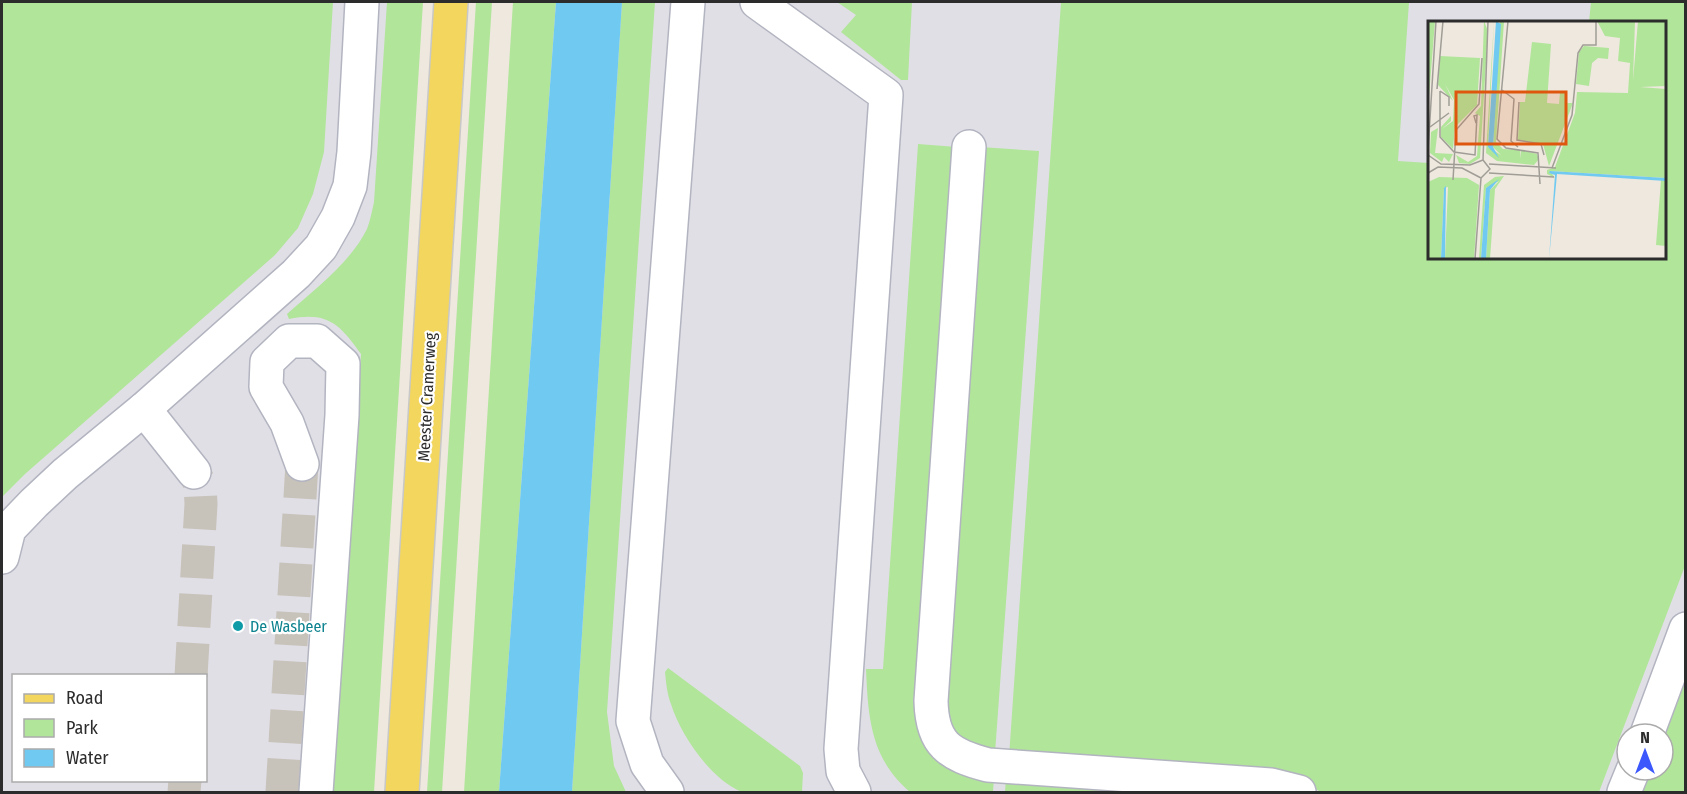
<svg xmlns="http://www.w3.org/2000/svg" width="1687" height="794" font-family="'Fira Sans Condensed',sans-serif">
  <style>
    .industrial { fill: #e1dfe6; fill-rule: evenodd }
    .green { fill: #b1e59a }
    .water { fill: #70c9f1 }
    .lines { fill: none; stroke-linecap: round; stroke-linejoin: round }
    .minor-tunnel { stroke: #c7c2ba; stroke-width: 33; stroke-dasharray: 33 16; stroke-linecap: butt }
    .minor-casing { stroke: #b2b4c0; stroke-width: 36 }
    .major-casing { stroke: #c8c8c8; stroke-width: 36 }
    .minor { stroke: #fff; stroke-width: 33 }
    .major { stroke: #f3d65e; stroke-width: 33 }
    .culture-dot { fill: #0f9aa8; stroke: #fff; stroke-width: 2 }
    .labels { text-anchor: middle; dominant-baseline: central; stroke-width: 4.5; stroke-linejoin: round; paint-order: stroke }
    .street-label { font-size: 16px; fill: #2c2c2c; stroke: #fff }
    .culture-label { font-size: 16px; fill: #0d838f; stroke: #fff; text-anchor: start }
    .inset-road { fill: none; stroke: #a09d97; stroke-width: 1.5 }
    .view { fill: #df570e; fill-opacity: 0.15; stroke: #df570e; stroke-width: 3 }
    .inset-edge { fill: none; stroke: #2c2c2c; stroke-width: 3 }
  </style>
  <rect width="100%" height="100%" fill="#eee8de"/>
  <!-- industrial -->
  <g class="industrial">
    <path d="M2,2H405L357,792H2ZM14,676H206V780H14Z"/>
    <path d="M586,2H1685V792H534ZM1429,22H1664V258H1429ZM1627,734H1663V770H1627Z"/>
  </g>
  <!-- green -->
  <g class="green">
    <polygon points="2,2 333,2 324,152 313,194 298,228 275,255 25,474 2,497"/>
    <path d="M387,2H423L374,792H331L361,354C340,324 327,311 289,319L287,314C315,289 350,263 367,229C370,221 372,211 374,202Z"/>
    <polygon points="476,2 492,2 442,792 427,792"/>
    <polygon points="513,2 556,2 499,792 464,792"/>
    <polygon points="622,2 655,2 607,712 614,766 626,792 572,792"/>
    <polygon points="837,2 912,2 908,80 901,80 841,32 856,15"/>
    <polygon points="1061,2 1409,2 1398,161 1429,163 1429,258 1664,258 1664,22 1589,22 1591,2 1685,2 1685,566 1599,792 1321,792 1299,780 1009,757"/>
    <path d="M918,144L957,147L917,721C927,768 954,766 994,777L993,792H910C871,759 868,718 866,669H883Z"/>
    <path d="M980,147L1039,151L995,753C971,753 957,737 945,717Z"/>
    <path d="M668,668L800,766L803,773L802,792C788,793 753,794 742,792C711,780 680,734 671,704C667,694 666,682 665,672Z"/>
    <polygon points="1685,680 1685,792 1643,792 1651,770 1663,770 1663,739"/>
    <polygon points="1006,778 1222,792 1005,792"/>
  </g>
  <!-- water -->
  <polygon class="water" points="556,2 622,2 572,792 499,792"/>
  <g class="lines">
    <!-- minor-tunnel -->
    <g class="minor-tunnel">
      <polyline points="191,676 201,504 200,484 194,472"/>
      <polyline points="184,792 185,780"/>
      <polyline points="282,792 302,464"/>
    </g>
    <defs>
      <g id="minor">
        <polyline points="757,2 886,95 841,749 843,771 854,792"/>
        <path d="M969,147L931,701C932,744 949,755 988,765L1271,785L1299,792"/>
        <polyline points="144,409 194,472"/>
        <polyline points="302,464 287,423 266,387 267,362 289,341 317,341 343,364 342,415 316,792"/>
        <polyline points="2,557 9,529 34,503 65,474 144,409 296,274 321,247 338,217 350,186 354,152 362,2"/>
        <polyline points="1647,734 1686,629"/>
        <polyline points="667,792 647,764 633,721 688,2"/>
        <polyline points="1624,792 1633,770"/>
      </g>
      <polyline id="major" points="402,792 451,2"/>
    </defs>
    <!-- minor casing -->
    <use href="#minor" class="minor-casing"/>
    <!-- major casing -->
    <use href="#major" class="major-casing"/>
    <!-- minor -->
    <use href="#minor" class="minor"/>
    <!-- major -->
    <use href="#major" class="major"/>
  </g>
  <!-- markers -->
  <circle class="culture-dot" cx="238" cy="626" r="6"/>
  <g class="labels">
    <!-- street labels -->
    <g class="street-label">
      <text transform="translate(427 397) rotate(-87)">Meester Cramerweg</text>
    </g>
    <!-- culture labels -->
    <g class="culture-label">
      <text x="250" y="626">De Wasbeer</text>
    </g>
  </g>
  <!-- overview -->
  <g transform="translate(1428 21)">
    <rect width="238" height="238" fill="#eee8de"/>
    <path d="M1,0H7L0,88L1,8ZM56,0L60,10L52,137L42,143L31,142L28,134L40,141L49,135L52,95L47,92L53,85ZM66,0L60,126L73,134L65,126L72,0H76L68,121L75,128L92,129V138L93,129L109,133L111,138L106,144L69,140L58,132ZM169,0H207L205,60L210,0H238V65L212,66L238,68V157L122,150L127,157L119,153V149L127,146L147,92L149,71L200,72L202,42L190,40L192,17L177,15ZM104,21L123,23L119,82L131,83L132,71H139V82H145L121,145L115,123L90,119L92,81H97ZM156,25L181,27L180,38L170,37L164,42L161,65L148,63L151,31ZM12,35L52,37L49,84L27,106L25,128L13,116V106L23,95V100L14,108L25,100L26,79L17,63L25,80L10,64ZM10,107L7,132L25,133L21,141L16,136L14,141L2,132L3,111ZM76,155L67,168L62,238H58L62,169L71,160L58,167L53,237L51,238L56,164L67,156ZM11,156L39,157L51,164L46,238H17L20,166L16,167L13,238H0V161ZM233,159L238,160V225L228,224Z" fill="#b1e59a"/>
    <path d="M68,0L73,3L65,126L71,137L60,126ZM122,150L238,157V160L129,153L121,238L127,154L121,152ZM71,158L62,169L58,238H53L58,167ZM18,165L17,238H13L16,167Z" fill="#70c9f1"/>
    <path class="inset-road" d="M80,0L69,118L78,127L110,132L112,163M9,68L15,0M74,69L86,78L83,120L90,126M12,70V116L26,131L47,134L49,94L46,95L48,102M12,70L21,76V85M91,81L89,119L113,123L116,134M2,106L21,92M0,130L8,0M0,134L13,143L42,144L55,139M55,139L60,0M61,143L128,147M124,147L144,94L150,32L155,24H168V0M0,152L10,146L34,147L53,157M61,152L126,156M53,157L62,148L55,139M25,159L28,109L51,83L54,37M47,238L53,157"/>
    <path class="view" d="M28,71H138V123H28Z"/>
    <rect width="238" height="238" class="inset-edge"/>
  </g>
  <!-- border -->
  <rect width="1687" height="794" fill="none" stroke="#2c2c2c" stroke-width="6"/>
  <!-- legend -->
  <rect x="12" y="674" width="195" height="108" fill="#ffffff" stroke="#ababab" stroke-width="1.5"/>
  <rect x="24" y="694" width="30" height="9" fill="#f3d65e" stroke="#ababab" stroke-width="1.5"/>
  <text x="66" y="704" font-size="18" fill="#2c2c2c">Road</text>
  <rect x="24" y="719" width="30" height="18" fill="#b1e59a" stroke="#ababab" stroke-width="1.5"/>
  <text x="66" y="734" font-size="18" fill="#2c2c2c">Park</text>
  <rect x="24" y="749" width="30" height="18" fill="#70c9f1" stroke="#ababab" stroke-width="1.5"/>
  <text x="66" y="764" font-size="18" fill="#2c2c2c">Water</text>
  <!-- north arrow -->
  <g transform="translate(1645 752)"><circle r="28" fill="#ffffff" stroke="#ababab" stroke-width="1.5"/>
  <path d="M0-4.5L10 22L0 15L-10 22Z" fill="#3c58fd"/>
  <text y="-9" font-size="16" font-weight="bold" text-anchor="middle" fill="#2c2c2c">N</text>
  </g>
</svg>
